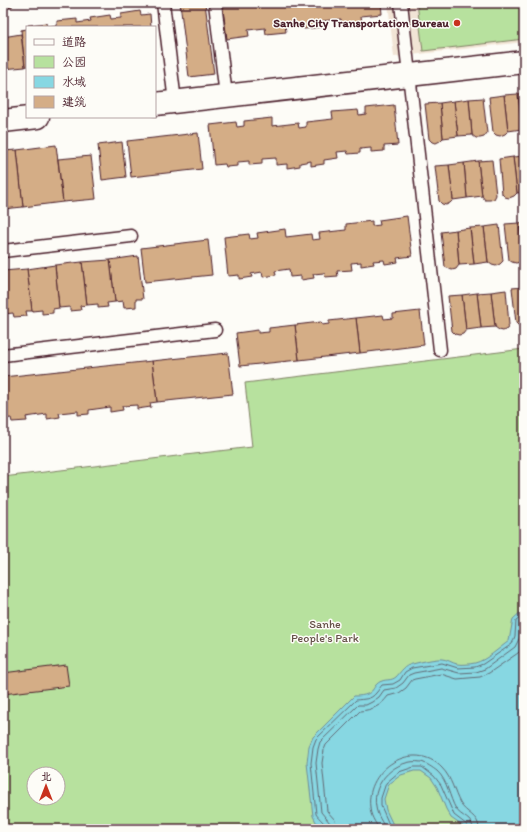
<svg xmlns="http://www.w3.org/2000/svg" width="527" height="832" font-family="Itim,'LXGW WenKai TC',sans-serif">
  <style>
    .built { fill: #f1e4d5 }
    .green { fill: #b7e19e; stroke: #808064; fill-rule: evenodd }
    .water { fill: #87d7e2; stroke: #6f8d99 }
    .lines { fill: none; stroke-linecap: round; stroke-linejoin: round }
    .shore { stroke: #626974; stroke-width: 1 }
    .building { fill: #d4ad86; stroke: #4a1f2b }
    .service-casing { stroke: #4a1f2b; stroke-width: 15 }
    .minor-casing { stroke: #4a1f2b; stroke-width: 25 }
    .service { stroke: #fdfcf7; stroke-width: 12 }
    .minor { stroke: #fdfcf7; stroke-width: 22 }
    .poi-dot { fill: #c8321e; stroke: #fdfcf7; stroke-width: 1.5 }
    .labels { text-anchor: middle; dominant-baseline: central; stroke-width: 3; stroke-linejoin: round; paint-order: stroke }
    .poi-label { font-size: 12px; font-weight: bold; fill: #4a1f2b; stroke: #fdfcf7; text-anchor: end }
    .park-label { font-size: 12px; fill: #655048; stroke: #fdfcf7 }
  </style>
  <rect width="100%" height="100%" fill="#fdfcf7"/>
  <filter id="ink" filterUnits="userSpaceOnUse"><feTurbulence type="fractalNoise" baseFrequency=".025" numOctaves="2"/><feDisplacementMap in="SourceGraphic" scale="8" xChannelSelector="R" yChannelSelector="G"/><feConvolveMatrix kernelMatrix="1 2 1 2 8 2 1 2 1" color-interpolation-filters="sRGB"/></filter>
  <g filter="url(#ink)">
    <!-- built -->
    <polygon class="built" points="388,3 524,3 524,42 394,57"/>
    <!-- green -->
    <g class="green">
      <polygon points="417,3 524,3 524,39 423,51"/>
      <path d="M524,349V829H3V477L252,447L245,383ZM34,774H58V798H34Z"/>
    </g>
    <!-- water -->
    <path class="water" d="M524,609V829H467L451,818L446,809L437,787L431,778L421,771H414L401,775L389,784L384,799L386,810L395,829H326L316,822L313,816L307,763L309,746L313,737L354,696C378,696 370,685 382,681C387,679 391,681 396,677C401,672 402,668 409,665C415,663 437,658 442,659C447,659 452,663 457,664C462,665 470,664 475,663C487,660 499,648 509,641L513,619Z"/>
    <g class="lines">
      <!-- shore -->
      <g class="shore">
        <path d="M327,829C326,823 319,819 316,814L311,763L313,747L316,739L356,700C363,699 371,700 376,693C379,690 380,687 382,685L393,684L400,680L405,672L412,668L442,663L458,668L475,667L483,664L512,644L515,636L516,621L524,615"/>
        <polyline points="332,829 330,823 321,812 316,763 318,749 320,742 358,705 366,705 372,702 379,697 384,690 396,688 403,683 409,675 414,673 441,668 459,673 476,672 485,669 515,647 520,637 521,624 524,621"/>
        <path d="M338,829L335,820L327,811L322,763L324,750L326,745L360,711C372,710 381,706 388,696L399,693L406,688L412,680L415,679L441,674L457,679L480,677L489,673L518,653L521,650L524,643"/>
        <path d="M379,829C375,822 370,815 370,807C365,769 414,738 442,768C452,778 454,792 460,803C466,814 479,815 479,829"/>
        <path d="M386,829C382,822 377,815 376,807C371,782 397,758 421,762C426,763 433,768 437,771C448,781 449,797 456,809C461,817 473,818 473,829"/>
        <polyline points="391,829 381,806 381,798 386,783 399,772 414,767 422,767 434,776 441,785 454,815 467,825 468,829"/>
      </g>
    </g>
    <!-- building -->
    <g class="building">
      <polygon points="3,3 12,3 12,7 3,8"/>
      <polygon points="180,3 205,3 214,74 189,77"/>
      <polygon points="222,3 381,3 382,14 361,16 362,23 341,25 341,19 322,21 323,27 304,29 303,23 285,25 286,32 266,34 265,28 248,30 249,36 227,39"/>
      <polygon points="140,11 141,15 150,14 151,27 28,27 28,25 46,23 47,27 57,25 57,21 77,19 77,23 91,21 90,18 110,15 111,19 121,18 121,14"/>
      <polygon points="27,29 27,66 25,67 21,30"/>
      <polygon points="21,34 25,67 3,69 3,37"/>
      <polygon points="524,93 524,129 522,129 518,94"/>
      <polygon points="518,94 522,129 508,131 504,95"/>
      <polygon points="504,95 508,131 505,134 500,136 496,135 493,132 489,97"/>
      <polygon points="483,98 487,133 484,137 480,138 476,138 472,135 469,99"/>
      <polygon points="469,99 472,135 458,136 454,101"/>
      <polygon points="454,101 458,136 443,138 440,103"/>
      <polygon points="440,103 443,138 440,141 436,143 432,142 429,139 425,104"/>
      <polygon points="394,105 398,145 384,146 384,151 371,152 371,148 360,149 360,153 348,154 347,151 337,152 338,158 324,160 324,164 311,166 311,161 300,163 300,166 287,168 287,164 276,165 276,158 262,159 262,164 249,165 249,161 238,162 238,166 226,167 225,164 214,165 210,125 236,122 237,127 244,126 244,121 272,118 272,126 298,123 299,128 306,127 306,122 333,119 332,112 358,110 359,115 366,114 366,108"/>
      <polygon points="198,133 202,169 131,177 127,141"/>
      <polygon points="122,142 126,177 102,180 98,145"/>
      <polygon points="56,145 63,202 23,207 17,150"/>
      <polygon points="17,150 23,207 3,209 3,151"/>
      <polygon points="91,156 96,199 63,202 58,159"/>
      <polygon points="524,156 524,192 517,193 513,157"/>
      <polygon points="513,157 517,193 514,196 509,198 505,197 502,194 499,159"/>
      <polygon points="492,160 496,195 494,199 490,200 485,200 482,196 478,161"/>
      <polygon points="478,161 482,196 467,198 464,163"/>
      <polygon points="464,163 467,198 453,200 449,165"/>
      <polygon points="449,165 453,200 450,203 446,205 442,204 439,201 435,166"/>
      <polygon points="407,216 412,256 397,258 398,262 385,264 384,260 373,261 374,264 361,266 361,262 351,263 352,270 337,271 338,276 325,277 324,273 313,274 314,278 301,280 301,276 290,277 289,269 275,271 276,275 263,277 262,272 251,274 252,277 239,279 239,275 228,276 224,237 249,234 250,239 258,238 257,233 285,229 286,237 311,234 312,240 320,239 319,233 346,230 346,224 372,221 372,226 380,225 379,220"/>
      <polygon points="524,222 524,258 523,258 519,223"/>
      <polygon points="519,223 523,258 521,262 516,263 512,262 509,260 505,224"/>
      <polygon points="499,225 503,261 500,264 496,266 492,265 488,262 484,227"/>
      <polygon points="484,227 488,262 474,264 470,228"/>
      <polygon points="470,228 474,264 459,265 456,230"/>
      <polygon points="456,230 459,265 456,269 452,270 445,267 441,232"/>
      <polygon points="208,240 212,275 145,282 141,248"/>
      <polygon points="138,256 143,299 136,299 136,307 124,308 123,301 115,302 110,260"/>
      <polygon points="110,260 115,302 107,303 108,307 98,308 98,304 87,305 82,262"/>
      <polygon points="82,262 87,305 80,306 81,310 70,311 70,307 59,308 55,265"/>
      <polygon points="55,265 59,308 53,309 53,313 42,314 42,310 32,311 27,269"/>
      <polygon points="27,269 32,311 26,311 27,316 14,317 13,313 4,314 3,271"/>
      <polygon points="524,287 524,326 523,327 519,326 516,323 512,288"/>
      <polygon points="506,290 509,325 507,329 503,331 499,330 495,327 491,292"/>
      <polygon points="491,292 495,327 481,328 477,293"/>
      <polygon points="477,293 481,328 466,330 462,295"/>
      <polygon points="462,295 466,330 463,334 459,335 455,334 452,331 448,296"/>
      <polygon points="420,311 424,345 360,353 356,318 383,315 384,319 393,318 393,314"/>
      <polygon points="356,318 360,353 299,360 295,325 321,322 322,325 329,324 329,321"/>
      <polygon points="295,325 299,360 240,366 236,333 258,330 258,333 269,332 269,328"/>
      <polygon points="228,353 233,394 157,402 152,361"/>
      <polygon points="152,361 157,402 150,403 151,407 137,409 137,405 122,406 123,410 110,412 110,407 89,410 89,414 78,415 78,411 59,413 60,417 47,419 47,414 26,417 27,421 12,422 11,418 3,419 3,377"/>
      <polygon points="66,665 69,686 3,694 3,673"/>
      <polygon points="3,795 6,820 3,820"/>
    </g>
    <g class="lines">
      <defs>
        <g id="service">
          <polyline points="163,3 175,102"/>
          <polyline points="215,3 226,96"/>
          <polyline points="401,3 440,350"/>
          <polyline points="3,251 131,236"/>
          <polyline points="3,355 215,330"/>
        </g>
        <g id="minor">
          <polyline points="155,104 524,62"/>
          <polyline points="3,121 38,117"/>
        </g>
      </defs>
      <!-- service casing -->
      <use href="#service" class="service-casing"/>
      <!-- minor casing -->
      <use href="#minor" class="minor-casing"/>
      <!-- service -->
      <use href="#service" class="service"/>
      <!-- minor -->
      <use href="#minor" class="minor"/>
    </g>
  </g>
  <!-- markers -->
  <circle class="poi-dot" cx="457" cy="23" r="4"/>
  <g class="labels">
    <!-- poi labels -->
    <g class="poi-label">
      <text x="449" y="23">Sanhe City Transportation Bureau</text>
    </g>
    <!-- park labels -->
    <g class="park-label">
      <text x="325" y="624">Sanhe<tspan x="325" dy="14">People's Park</tspan></text>
    </g>
  </g>
  <!-- margin -->
  <rect width="527" height="832" fill="none" stroke="#fdfcf7" stroke-width="16"/>
  <rect x="8" y="8" width="511" height="816" fill="none" stroke="#4a1f2b" stroke-width="1.5" filter="url(#ink)"/>
  <!-- legend -->
  <rect x="26" y="26" width="130" height="92" fill="#fdfcf7" stroke="#b5a4a5"/>
  <rect x="34" y="39" width="20" height="6" fill="#fdfcf7" stroke="#b5a4a5"/>
  <text x="62" y="46" font-size="12" fill="#4a1f2b">道路</text>
  <rect x="34" y="56" width="20" height="12" fill="#b7e19e" stroke="#b5a4a5"/>
  <text x="62" y="66" font-size="12" fill="#4a1f2b">公园</text>
  <rect x="34" y="76" width="20" height="12" fill="#87d7e2" stroke="#b5a4a5"/>
  <text x="62" y="86" font-size="12" fill="#4a1f2b">水域</text>
  <rect x="34" y="96" width="20" height="12" fill="#d4ad86" stroke="#b5a4a5"/>
  <text x="62" y="106" font-size="12" fill="#4a1f2b">建筑</text>
  <!-- north arrow -->
  <g transform="translate(46 786)"><circle r="19" fill="#fdfcf7" stroke="#b5a4a5"/>
  <path d="M0-3L7 15L0 10L-7 15Z" fill="#c8321e"/>
  <text y="-6" font-size="11" font-weight="bold" text-anchor="middle" fill="#4a1f2b">北</text>
  </g>
</svg>
